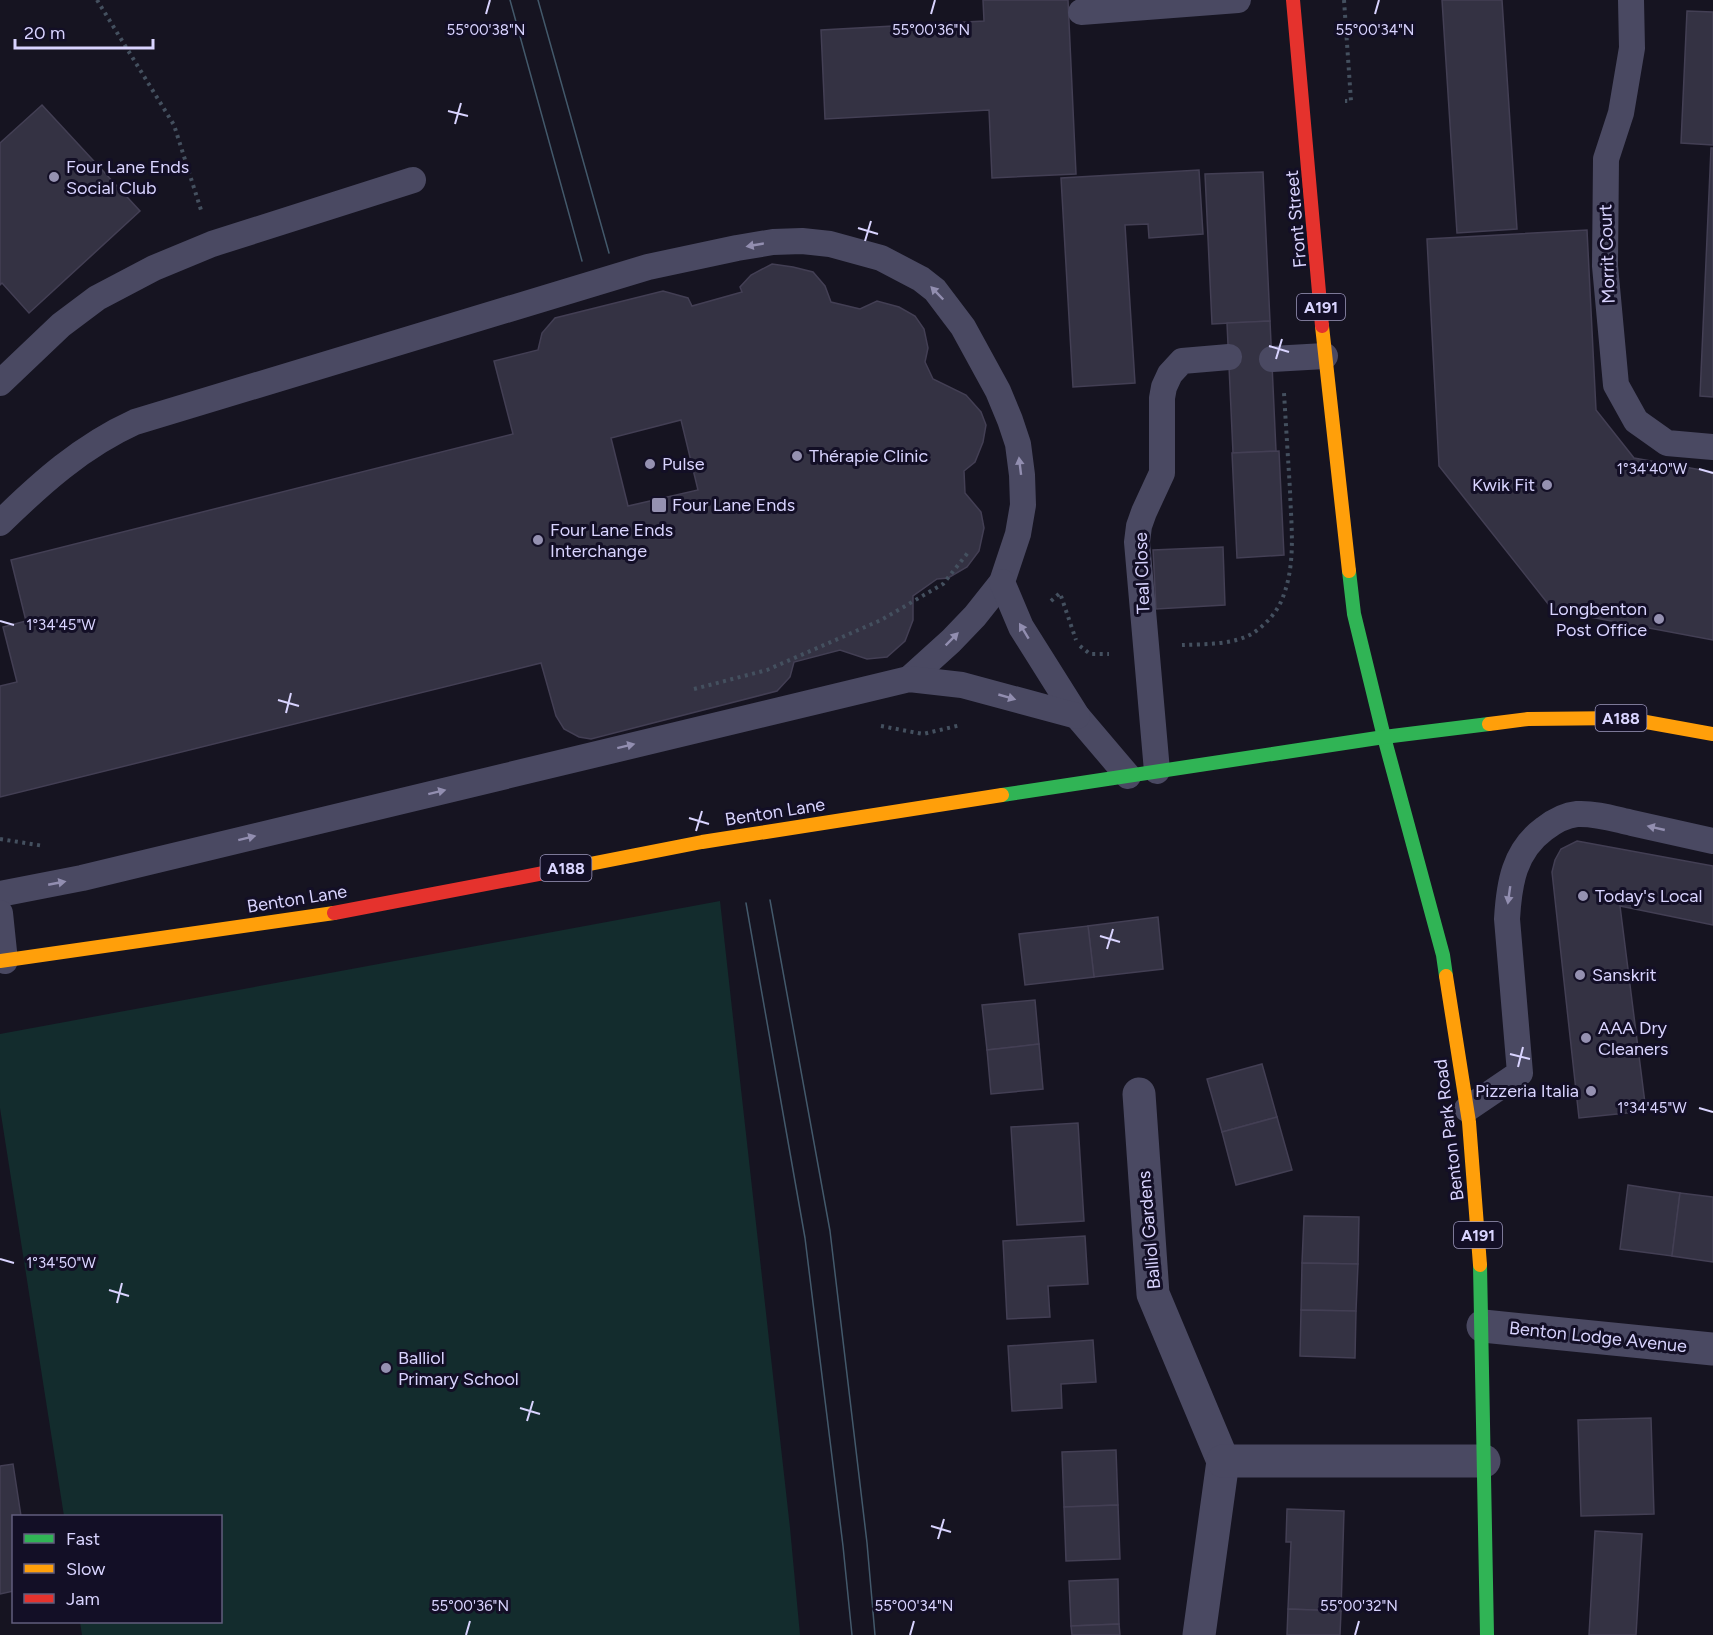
<svg xmlns="http://www.w3.org/2000/svg" width="1713" height="1635" font-family="Figtree,sans-serif">
  <style>
    .green { fill: #132c2d }
    .building { fill: #343243; stroke: #433f54; stroke-width: 1.5; fill-rule: evenodd }
    .lines { fill: none; stroke-linecap: round; stroke-linejoin: round }
    .path { stroke: #44505f; stroke-width: 4; stroke-dasharray: 3 4.5; stroke-linecap: butt }
    .lane { stroke: #4a4962; stroke-width: 26 }
    .street { stroke: #4a4962; stroke-width: 33 }
    .fast { stroke: #30b455; stroke-width: 14 }
    .slow { stroke: #ff9f0a; stroke-width: 14 }
    .jam { stroke: #e5322d; stroke-width: 14 }
    .tram { stroke: #43596b; stroke-width: 1.5 }
    .oneway { fill: #928eb0 }
    .ticks { fill: none; stroke: #d9d4ff; stroke-width: 2 }
    .poi-dot { fill: #9591b1; stroke: #130f26; stroke-width: 2 }
    .labels { text-anchor: middle; dominant-baseline: central; stroke-width: 6; stroke-linejoin: round; paint-order: stroke }
    .shield { fill: #130f26; stroke: #9e99be; stroke-width: 1.5 }
    .shield-label { font-size: 16px; font-weight: bold; fill: #d9d4ff }
    .poi-label { font-size: 18px; fill: #d9d4ff; stroke: #130f26; text-anchor: start }
    .street-label { font-size: 18px; fill: #d9d4ff; stroke: #130f26 }
    .ticks-label { font-size: 15px; text-anchor: middle; fill: #d9d4ff; stroke: #130f26; stroke-width: 6; stroke-linejoin: round; paint-order: stroke }
  </style>
  <rect width="100%" height="100%" fill="#161421"/>
  <!-- green -->
  <polygon class="green" points="720,901 790,1528 800,1635 82,1635 80,1622 220,1622 220,1516 64,1516 0,1108 0,1034"/>
  <!-- building -->
  <g class="building">
    <polygon points="983,0 1068,0 1076,174 992,178 989,110 825,119 821,30 984,21"/>
    <polygon points="1442,0 1502,0 1517,229 1457,233"/>
    <polygon points="1687,11 1713,12 1713,145 1681,143"/>
    <polygon points="42,105 140,211 29,313 2,283 0,285 0,143"/>
    <polygon points="1711,148 1713,148 1713,397 1700,396"/>
    <polygon points="1199,170 1203,234 1149,238 1148,224 1125,225 1135,383 1073,387 1061,178"/>
    <polygon points="1263,172 1270,321 1212,324 1205,174"/>
    <polygon points="1587,230 1596,410 1634,458 1713,472 1713,640 1553,610 1439,466 1427,239"/>
    <path d="M772,264L793,267L813,272L825,286L831,302L860,309L877,301L899,307L915,316L924,329L928,348L925,362L933,379L966,395L981,412L986,425L983,442L975,462L964,471L965,493L981,512L984,528L979,551L967,567L948,578L937,579L913,596V620L905,641L887,657L867,659L840,650L794,662L790,677L777,691L591,739L579,737L564,729L556,716L541,663L0,797V686L17,682L3,627L26,621L11,560L513,434L494,361L538,350L542,333L555,318L663,291L688,298L692,306L742,292L740,287L751,275ZM681,420L698,490L628,506L611,438Z"/>
    <polygon points="1270,321 1276,451 1233,453 1227,323"/>
    <polygon points="1279,451 1284,555 1237,558 1232,453"/>
    <polygon points="1223,547 1225,605 1156,609 1153,550"/>
    <polygon points="1577,841 1713,866 1713,925 1620,906 1646,1111 1579,1118 1552,872 1555,860 1561,849"/>
    <polygon points="1158,917 1163,969 1094,977 1088,926"/>
    <polygon points="1088,926 1094,977 1025,985 1019,934"/>
    <polygon points="1035,1000 1039,1044 987,1050 982,1005"/>
    <polygon points="1039,1044 1043,1089 991,1094 987,1050"/>
    <polygon points="1262,1064 1277,1117 1222,1132 1207,1079"/>
    <polygon points="1277,1117 1292,1170 1236,1185 1222,1132"/>
    <polygon points="1078,1123 1084,1221 1017,1225 1011,1127"/>
    <polygon points="1628,1185 1680,1193 1672,1256 1620,1249"/>
    <polygon points="1680,1193 1713,1197 1713,1262 1672,1256"/>
    <polygon points="1304,1216 1359,1217 1358,1264 1302,1263"/>
    <polygon points="1085,1236 1088,1284 1048,1286 1050,1317 1007,1319 1003,1241"/>
    <polygon points="1302,1263 1358,1264 1356,1311 1301,1310"/>
    <polygon points="1301,1310 1356,1311 1355,1358 1300,1356"/>
    <polygon points="1093,1340 1096,1382 1061,1384 1062,1408 1012,1411 1008,1346"/>
    <polygon points="1651,1418 1654,1514 1581,1516 1578,1420"/>
    <polygon points="1116,1450 1118,1505 1064,1507 1062,1452"/>
    <polygon points="13,1464 21,1516 14,1516 14,1591 0,1594 0,1466"/>
    <polygon points="1118,1505 1120,1559 1066,1561 1064,1507"/>
    <polygon points="1287,1509 1344,1511 1341,1611 1288,1609 1291,1542 1286,1542"/>
    <polygon points="1595,1531 1642,1534 1636,1635 1589,1635"/>
    <polygon points="1118,1579 1119,1624 1071,1626 1069,1581"/>
    <polygon points="1288,1609 1341,1611 1340,1635 1287,1635"/>
    <polygon points="1119,1624 1120,1635 1072,1635 1071,1626"/>
  </g>
  <g class="lines">
    <!-- path -->
    <g class="path">
      <polyline points="97,0 174,125 201,210"/>
      <polyline points="1344,0 1351,101 1345,101"/>
      <polyline points="1051,601 1060,593 1076,640"/>
      <path d="M1182,645C1204,644 1234,645 1253,633C1267,624 1279,610 1284,594C1296,561 1291,524 1290,490C1288,458 1286,426 1284,393"/>
      <polyline points="1080,646 1090,654 1109,654"/>
      <polyline points="694,689 767,670 881,620 943,584 970,550"/>
      <polyline points="881,726 923,734 961,725"/>
      <polyline points="0,839 44,846"/>
    </g>
    <!-- lane -->
    <g class="lane">
      <polyline points="1631,0 1632,48 1621,113 1606,159 1605,266 1616,385 1636,421 1667,443 1713,447"/>
      <polyline points="1081,12 1238,0"/>
      <polyline points="1272,359 1325,356"/>
      <polyline points="0,383 61,325 97,298 154,268 212,244 413,180"/>
      <path d="M0,523C41,483 82,446 135,422L648,267L737,248L773,242L802,241L830,244L881,258L921,279L935,290L963,327L998,391L1010,420L1018,444L1022,475L1023,505L1018,534L1002,582L975,616L951,641L909,679"/>
      <polyline points="1002,582 1021,627 1077,716 1128,776"/>
      <polyline points="1157,771 1137,542 1139,526 1144,512 1162,473 1162,398 1164,387 1170,374 1182,361 1229,357"/>
      <polyline points="0,894 82,878 909,679 962,685 1077,716"/>
      <polyline points="0,913 5,961"/>
      <path d="M1467,1109L1520,1073L1507,919C1509,884 1514,851 1544,829C1553,822 1566,815 1577,814C1596,813 1614,819 1632,823C1659,829 1686,835 1713,841"/>
    </g>
    <!-- street -->
    <g class="street">
      <polyline points="1139,1094 1153,1294 1223,1461 1199,1635"/>
      <polyline points="1483,1326 1713,1349"/>
      <polyline points="1223,1461 1484,1461"/>
    </g>
    <!-- fast -->
    <g class="fast">
      <polyline points="1349,571 1354,614 1384,737 1443,955 1446,976"/>
      <polyline points="1002,795 1384,737 1489,724"/>
      <polyline points="1480,1265 1487,1635"/>
    </g>
    <!-- slow -->
    <g class="slow">
      <polyline points="1322,326 1349,571"/>
      <polyline points="1489,724 1528,719 1624,718 1713,734"/>
      <polyline points="554,871 702,842 1002,795"/>
      <polyline points="0,961 334,913"/>
      <polyline points="1446,976 1469,1122 1480,1265"/>
    </g>
    <!-- jam -->
    <g class="jam">
      <polyline points="1293,0 1322,326"/>
      <polyline points="334,913 554,871"/>
    </g>
    <!-- tram -->
    <g class="tram">
      <polyline points="510,0 582,261"/>
      <polyline points="538,0 609,253"/>
      <polyline points="770,900 830,1231 867,1543 875,1635"/>
      <polyline points="746,903 805,1238 843,1546 852,1635"/>
    </g>
  </g>
  <!-- one-way arrows -->
  <defs><path id="oneway-solid" d="M-6-.8H1V-3.2L6.5 0L1 3.2V.8H-6Z" transform="scale(1.5)"/></defs>
  <g class="oneway">
    <use href="#oneway-solid" transform="translate(755 245) rotate(170)"/>
    <use href="#oneway-solid" transform="translate(937 293) rotate(-134)"/>
    <use href="#oneway-solid" transform="translate(1020 466) rotate(-97)"/>
    <use href="#oneway-solid" transform="translate(1024 631) rotate(-121)"/>
    <use href="#oneway-solid" transform="translate(952 639) rotate(-45)"/>
    <use href="#oneway-solid" transform="translate(1007 697) rotate(16)"/>
    <use href="#oneway-solid" transform="translate(626 746) rotate(-14)"/>
    <use href="#oneway-solid" transform="translate(437 792) rotate(-14)"/>
    <use href="#oneway-solid" transform="translate(1656 828) rotate(-167)"/>
    <use href="#oneway-solid" transform="translate(247 838) rotate(-14)"/>
    <use href="#oneway-solid" transform="translate(57 883) rotate(-11)"/>
    <use href="#oneway-solid" transform="translate(1509 895) rotate(98)"/>
  </g>
  <!-- ticks -->
  <path class="ticks" d="M486,14L490,0M931,14L935,0M1375,14L1379,0M448,111L468,116M455,124L461,103M858,228L878,234M865,241L871,221M1269,346L1289,352M1276,359L1282,339M1699,469L1713,473M0,621L14,625M278,700L299,706M286,713L291,693M689,818L709,824M696,831L702,811M1100,936L1120,942M1107,949L1113,929M1510,1054L1530,1059M1518,1067L1523,1047M1699,1108L1713,1112M0,1259L14,1263M109,1290L129,1296M117,1303L122,1283M520,1408L540,1414M527,1421L533,1401M931,1526L951,1532M938,1539L944,1519M466,1635L470,1621M910,1635L914,1621M1355,1635L1359,1621"/>
  <!-- markers -->
  <g class="poi-dot">
    <circle cx="54" cy="177" r="6"/>
    <circle cx="797" cy="456" r="6"/>
    <circle cx="650" cy="464" r="6"/>
    <circle cx="1547" cy="485" r="6"/>
    <rect x="651" y="497" width="16" height="16" rx="3"/>
    <circle cx="538" cy="540" r="6"/>
    <circle cx="1659" cy="619" r="6"/>
    <circle cx="1583" cy="896" r="6"/>
    <circle cx="1580" cy="975" r="6"/>
    <circle cx="1586" cy="1038" r="6"/>
    <circle cx="1591" cy="1091" r="6"/>
    <circle cx="386" cy="1368" r="6"/>
  </g>
  <g class="labels">
    <!-- shield labels -->
    <g class="shield">
      <rect x="1297" y="294" width="48" height="26" rx="4.5"/>
      <rect x="1595.5" y="705" width="51" height="26" rx="4.5"/>
      <rect x="540.5" y="855" width="51" height="26" rx="4.5"/>
      <rect x="1454" y="1222" width="48" height="26" rx="4.5"/>
    </g>
    <g class="shield-label">
      <text x="1321" y="307">A191</text>
      <text x="1621" y="718">A188</text>
      <text x="566" y="868">A188</text>
      <text x="1478" y="1235">A191</text>
    </g>
    <!-- poi labels -->
    <g class="poi-label">
      <text x="66" y="167">Four Lane Ends<tspan x="66" dy="21">Social Club</tspan></text>
      <text x="809" y="456">Thérapie Clinic</text>
      <text x="662" y="464">Pulse</text>
      <text x="1535" y="485" text-anchor="end">Kwik Fit</text>
      <text x="672" y="505">Four Lane Ends</text>
      <text x="550" y="530">Four Lane Ends<tspan x="550" dy="21">Interchange</tspan></text>
      <text x="1647" y="609" text-anchor="end">Longbenton<tspan x="1647" dy="21">Post Office</tspan></text>
      <text x="1595" y="896">Today's Local</text>
      <text x="1592" y="975">Sanskrit</text>
      <text x="1598" y="1028">AAA Dry<tspan x="1598" dy="21">Cleaners</tspan></text>
      <text x="1579" y="1091" text-anchor="end">Pizzeria Italia</text>
      <text x="398" y="1358">Balliol<tspan x="398" dy="21">Primary School</tspan></text>
    </g>
    <!-- street labels -->
    <g class="street-label">
      <text transform="translate(1296 219) rotate(-95)">Front Street</text>
      <text transform="translate(1607 254) rotate(-92)">Morrit Court</text>
      <text transform="translate(1142 573) rotate(-92)">Teal Close</text>
      <text transform="translate(775 812) rotate(-9)">Benton Lane</text>
      <text transform="translate(297 899) rotate(-9)">Benton Lane</text>
      <text transform="translate(1449 1130) rotate(-97)">Benton Park Road</text>
      <text transform="translate(1149 1230) rotate(-95)">Balliol Gardens</text>
      <text transform="translate(1598 1337) rotate(6)">Benton Lodge Avenue</text>
    </g>
  </g>
  <g class="ticks-label">
    <text x="486" y="35">55°00'38"N</text>
    <text x="931" y="35">55°00'36"N</text>
    <text x="1375" y="35">55°00'34"N</text>
    <text x="1652" y="474">1°34'40"W</text>
    <text x="61" y="630">1°34'45"W</text>
    <text x="1652" y="1113">1°34'45"W</text>
    <text x="61" y="1268">1°34'50"W</text>
    <text x="470" y="1611">55°00'36"N</text>
    <text x="914" y="1611">55°00'34"N</text>
    <text x="1359" y="1611">55°00'32"N</text>
  </g>
  <!-- legend -->
  <rect x="12" y="1515" width="210" height="108" fill="#130f26" stroke="#625e7d" stroke-width="1.5"/>
  <rect x="24" y="1534" width="30" height="9" fill="#30b455" stroke="#625e7d" stroke-width="1.5"/>
  <text x="66" y="1545" font-size="18" fill="#d9d4ff">Fast</text>
  <rect x="24" y="1564" width="30" height="9" fill="#ff9f0a" stroke="#625e7d" stroke-width="1.5"/>
  <text x="66" y="1575" font-size="18" fill="#d9d4ff">Slow</text>
  <rect x="24" y="1594" width="30" height="9" fill="#e5322d" stroke="#625e7d" stroke-width="1.5"/>
  <text x="66" y="1605" font-size="18" fill="#d9d4ff">Jam</text>
  <!-- scale -->
  <path d="M15 39v9h138v-9" fill="none" stroke="#d9d4ff" stroke-width="3"/>
  <text x="24" y="39" font-size="18" fill="#d9d4ff" stroke="#130f26" stroke-width="4.5" paint-order="stroke">20 m</text>
</svg>
